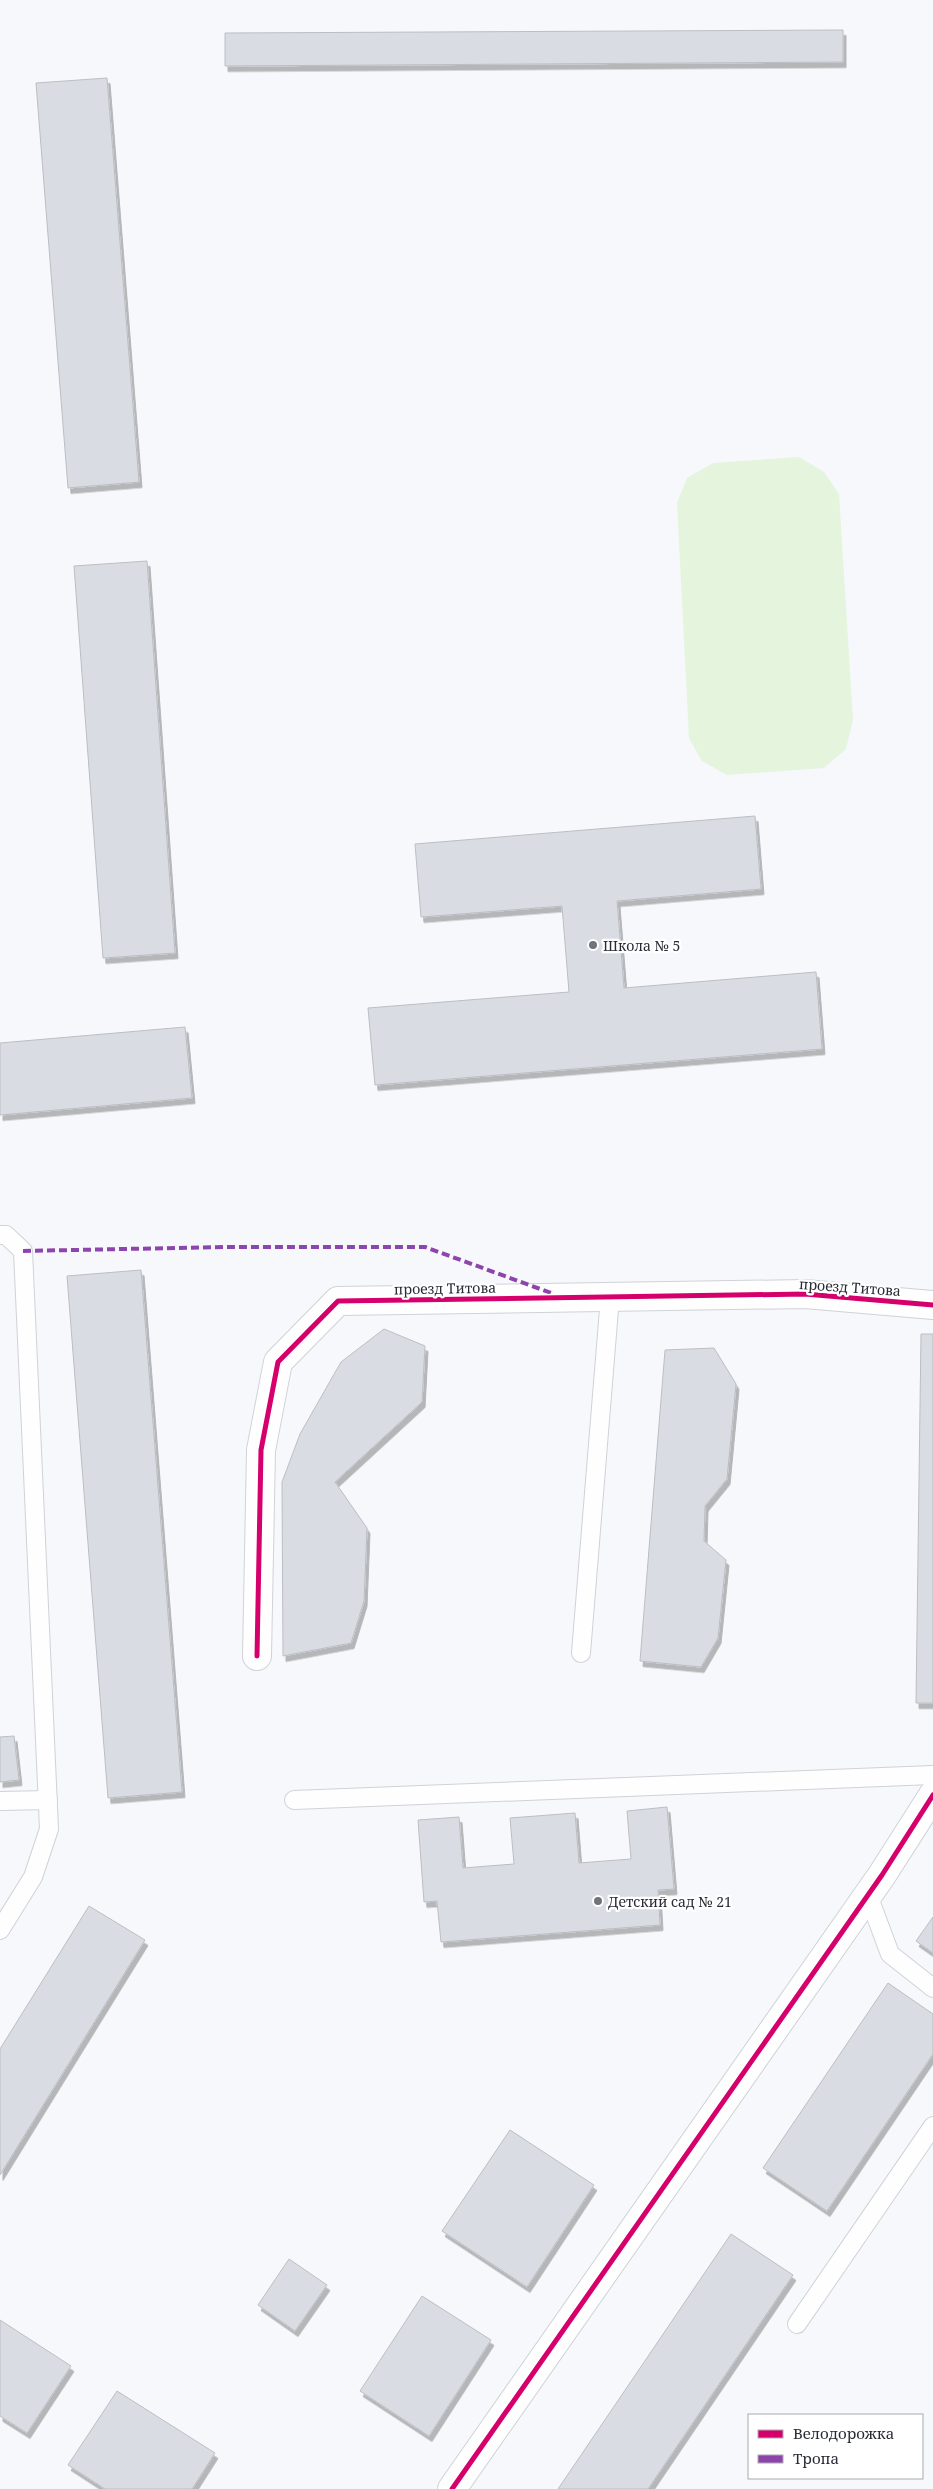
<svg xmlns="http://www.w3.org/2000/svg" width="933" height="2489" font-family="'Noto Serif',serif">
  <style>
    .green { fill: #e4f4dd }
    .building { fill: #d9dce2; stroke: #bcbec4; filter: url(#shadow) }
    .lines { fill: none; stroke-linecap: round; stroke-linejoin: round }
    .service-casing { stroke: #d0d2d8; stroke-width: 20 }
    .minor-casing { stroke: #d0d2d8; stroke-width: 30 }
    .service { stroke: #fefefe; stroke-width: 18 }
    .minor { stroke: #fefefe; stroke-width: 28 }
    .quiet { stroke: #8e44ad; stroke-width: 4; stroke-dasharray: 8 4; stroke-linecap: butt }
    .cycleway-casing { stroke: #fff; stroke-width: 8 }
    .cycleway { stroke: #d6006c; stroke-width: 5 }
    .poi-dot { fill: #70737a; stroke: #fff; stroke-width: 2 }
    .labels { text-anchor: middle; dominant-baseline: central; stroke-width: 4.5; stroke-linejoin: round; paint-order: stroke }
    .poi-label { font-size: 14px; fill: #282b34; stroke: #fff; text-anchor: start }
    .street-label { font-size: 14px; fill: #282b34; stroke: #fff }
  </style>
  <defs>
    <filter id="shadow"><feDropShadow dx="3" dy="5.5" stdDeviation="0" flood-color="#0004"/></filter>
  </defs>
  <rect width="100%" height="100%" fill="#f6f8fb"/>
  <!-- green -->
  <polygon class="green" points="799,457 824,472 839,494 853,720 846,749 824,768 727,775 702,761 689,738 677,503 687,478 713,463"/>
  <!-- building -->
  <g class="building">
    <polygon points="843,30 843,62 225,66 225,33"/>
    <polygon points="107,78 139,482 68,488 36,83"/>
    <polygon points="147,561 175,953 103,958 74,566"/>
    <polygon points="755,816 761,889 617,901 624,988 816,972 822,1049 375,1085 368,1008 569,992 562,906 421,917 415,844"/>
    <polygon points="185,1027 192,1098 0,1115 0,1043"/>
    <polygon points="141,1270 182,1792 108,1798 67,1276"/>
    <polygon points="384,1329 425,1346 422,1402 335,1482 367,1528 364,1601 351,1643 283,1656 282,1482 300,1434 341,1362"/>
    <polygon points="921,1334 933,1334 933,1703 916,1703"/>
    <polygon points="714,1348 736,1384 727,1479 705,1506 704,1541 726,1560 718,1638 701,1667 640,1661 665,1350"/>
    <polygon points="14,1736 19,1780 0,1782 0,1737"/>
    <polygon points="667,1807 674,1889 658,1890 660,1925 441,1942 437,1901 424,1902 418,1820 459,1817 463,1868 514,1864 510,1818 575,1813 579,1863 631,1859 627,1811"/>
    <polygon points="89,1906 145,1940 0,2175 0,2049"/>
    <polygon points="933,1917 933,1953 916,1941"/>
    <polygon points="888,1983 933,2014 933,2054 827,2211 763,2168"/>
    <polygon points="510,2130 594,2185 527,2287 442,2231"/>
    <polygon points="731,2234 793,2275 648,2489 558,2489"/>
    <polygon points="289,2259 327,2285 295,2331 258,2305"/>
    <polygon points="422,2296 491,2340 429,2436 360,2391"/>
    <polygon points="0,2320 71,2366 27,2433 0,2416"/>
    <polygon points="117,2391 215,2453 192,2489 105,2489 68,2465"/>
  </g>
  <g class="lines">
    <defs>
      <g id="service">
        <polyline points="0,1235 6,1235 23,1251 49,1829 33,1877 0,1930"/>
        <polyline points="581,1653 610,1297"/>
        <polyline points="294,1800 933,1775"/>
        <polyline points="0,1801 48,1800"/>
        <polyline points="868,1895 890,1954 933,1988"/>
        <polyline points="797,2324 933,2126"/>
      </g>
      <g id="minor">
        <polyline points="257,1656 261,1450 278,1362 338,1301 805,1294 933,1305"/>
        <polyline points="452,2489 882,1875 933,1795"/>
      </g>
    </defs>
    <!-- service casing -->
    <use href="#service" class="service-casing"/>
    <!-- minor casing -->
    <use href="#minor" class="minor-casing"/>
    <!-- service -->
    <use href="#service" class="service"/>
    <!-- minor -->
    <use href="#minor" class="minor"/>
    <!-- quiet -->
    <polyline class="quiet" points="23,1251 226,1247 425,1247 554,1294"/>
    <defs>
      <g id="cycleway">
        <polyline points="257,1656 261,1450 278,1362 338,1301 805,1294 933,1305"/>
        <polyline points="452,2489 882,1875 933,1795"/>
      </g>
    </defs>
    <!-- cycleway casing -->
    <use href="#cycleway" class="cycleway-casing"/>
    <!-- cycleway -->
    <use href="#cycleway" class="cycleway"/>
  </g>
  <!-- markers -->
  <g class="poi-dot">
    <circle cx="593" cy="945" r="5"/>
    <circle cx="598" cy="1901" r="5"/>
  </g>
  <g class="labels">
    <!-- poi labels -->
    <g class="poi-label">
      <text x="603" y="945">Школа № 5</text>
      <text x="608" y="1901">Детский сад № 21</text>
    </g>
    <!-- street labels -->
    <g class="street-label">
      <text transform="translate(850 1287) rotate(4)">проезд Титова</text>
      <text transform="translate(445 1288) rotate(-1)">проезд Титова</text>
    </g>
  </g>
  <!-- legend -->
  <rect x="748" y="2414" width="175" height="65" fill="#ffffff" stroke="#a9aaae"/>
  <rect x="758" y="2430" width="25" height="8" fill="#d6006c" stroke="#a9aaae"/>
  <text x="793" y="2439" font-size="15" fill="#282b34">Велодорожка</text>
  <rect x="758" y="2455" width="25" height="8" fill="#8e44ad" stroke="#a9aaae"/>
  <text x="793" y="2464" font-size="15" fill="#282b34">Тропа</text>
</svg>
